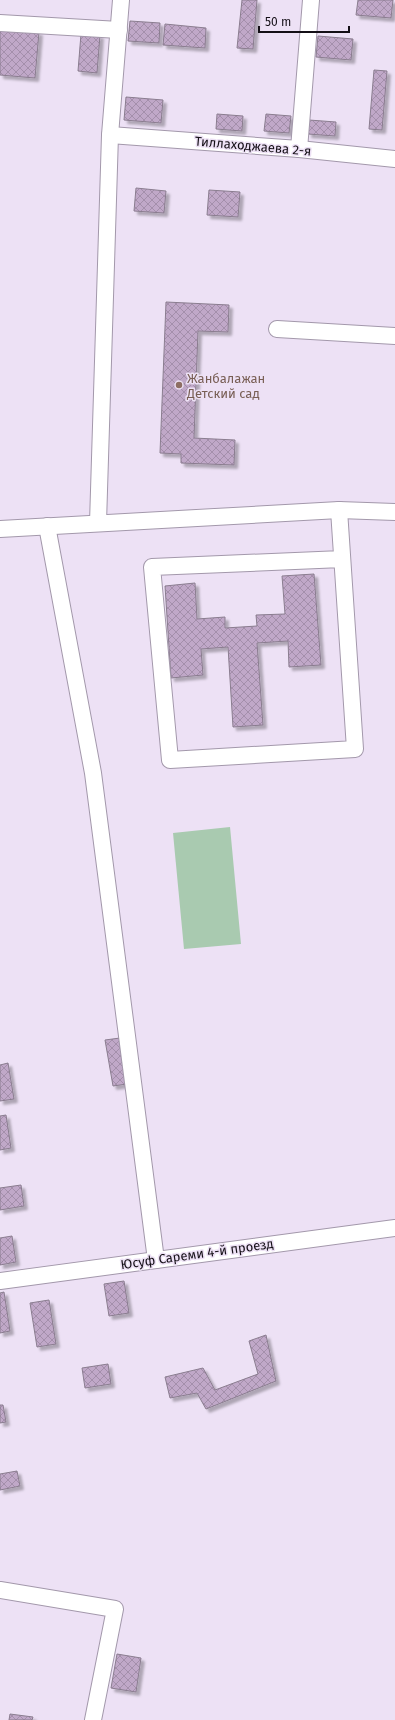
<svg xmlns="http://www.w3.org/2000/svg" width="395" height="1720" font-family="'Fira Sans',sans-serif">
  <style>
    .pitch { fill: #a9cab0 }
    .building { fill: url(#building-cross-hatch); stroke: #8a7d8f; filter: url(#shadow) }
    .lines { fill: none; stroke-linecap: round; stroke-linejoin: round }
    .minor-casing { stroke: #a398ab; stroke-width: 18 }
    .minor { stroke: #fff; stroke-width: 16 }
    .education-dot { fill: #8d6e63; stroke: #ede1f5; stroke-width: 1.5 }
    .labels { text-anchor: middle; dominant-baseline: central; stroke-width: 3; stroke-linejoin: round; paint-order: stroke }
    .street-label { font-size: 13px; fill: #140f16; stroke: #ede1f5 }
    .education-label { font-size: 13px; fill: #785e54; stroke: #ede1f5; text-anchor: start }
  </style>
  <defs>
    <pattern id="building-cross-hatch" width="8" height="8" patternUnits="userSpaceOnUse"><rect width="8" height="8" fill="#c0a8c8"/><path d="M0 0l8 8M0 8l8-8" fill="none" stroke="#a48fab"/></pattern>
    <filter id="shadow"><feDropShadow dx="3.5" dy="3.5" stdDeviation="1" flood-color="#0004"/></filter>
  </defs>
  <rect width="100%" height="100%" fill="#ede1f5"/>
  <!-- pitch -->
  <polygon class="pitch" points="230,827 241,944 184,949 173,833"/>
  <!-- building -->
  <g class="building">
    <polygon points="242,0 257,0 253,49 237,48"/>
    <polygon points="358,0 393,0 391,18 356,15"/>
    <polygon points="130,21 160,23 159,43 128,41"/>
    <polygon points="165,24 206,28 205,48 163,45"/>
    <polygon points="0,29 39,32 35,78 0,75"/>
    <polygon points="81,34 100,35 97,73 78,71"/>
    <polygon points="318,36 353,39 351,60 316,57"/>
    <polygon points="374,70 387,71 382,130 369,129"/>
    <polygon points="126,97 163,100 161,123 124,120"/>
    <polygon points="217,114 243,116 242,131 216,129"/>
    <polygon points="266,114 291,116 289,133 264,131"/>
    <polygon points="309,120 336,122 335,136 308,134"/>
    <polygon points="136,188 166,191 164,213 134,211"/>
    <polygon points="209,190 240,192 238,217 207,215"/>
    <polygon points="166,302 229,305 228,332 198,331 194,438 235,440 234,465 181,463 181,454 160,453"/>
    <polygon points="314,574 321,665 289,667 288,641 257,643 263,725 233,727 228,647 201,649 203,675 171,678 165,586 195,583 197,619 225,617 225,628 257,626 256,615 285,614 282,576"/>
    <polygon points="120,1038 127,1084 113,1086 105,1040"/>
    <polygon points="8,1063 14,1099 0,1101 0,1065"/>
    <polygon points="6,1115 11,1148 0,1150 0,1116"/>
    <polygon points="21,1185 24,1206 0,1210 0,1188"/>
    <polygon points="12,1236 16,1262 0,1265 0,1238"/>
    <polygon points="124,1281 129,1313 109,1316 104,1284"/>
    <polygon points="4,1292 10,1331 0,1333 0,1293"/>
    <polygon points="49,1300 56,1344 37,1347 30,1303"/>
    <polygon points="266,1335 276,1381 206,1409 197,1393 170,1398 165,1377 203,1368 215,1390 258,1374 249,1341"/>
    <polygon points="108,1364 111,1384 85,1388 82,1368"/>
    <polygon points="0,1405 3,1405 6,1422 0,1423"/>
    <polygon points="17,1471 20,1486 0,1490 0,1474"/>
    <polygon points="117,1654 141,1658 136,1692 111,1688"/>
    <polygon points="10,1714 33,1717 32,1720 9,1720"/>
  </g>
  <g class="lines">
    <defs>
      <g id="minor">
        <polyline points="0,23 119,30"/>
        <polyline points="110,135 299,149 395,159"/>
        <polyline points="299,149 311,0"/>
        <polyline points="277,329 395,336"/>
        <polyline points="339,510 355,749 170,760 152,567 342,559"/>
        <polyline points="98,523 110,135 121,0"/>
        <polyline points="47,526 93,773 156,1260"/>
        <polyline points="0,529 339,510 395,512"/>
        <polyline points="0,1281 395,1228"/>
        <polyline points="0,1590 115,1609 93,1720"/>
      </g>
    </defs>
    <!-- minor casing -->
    <use href="#minor" class="minor-casing"/>
    <!-- minor -->
    <use href="#minor" class="minor"/>
  </g>
  <!-- markers -->
  <circle class="education-dot" cx="179" cy="385" r="4"/>
  <g class="labels">
    <!-- street labels -->
    <g class="street-label">
      <text transform="translate(253 146) rotate(5)">Тиллаходжаева 2-я</text>
      <text transform="translate(197 1254) rotate(-8)">Юсуф Сареми 4-й проезд</text>
    </g>
    <!-- education labels -->
    <g class="education-label">
      <text x="187" y="378">Жанбалажан<tspan x="187" dy="15">Детский сад</tspan></text>
    </g>
  </g>
  <!-- scale -->
  <path d="M259 26v6h90v-6" fill="none" stroke="#140f16" stroke-width="2"/>
  <text x="265" y="26" font-size="12" fill="#140f16" stroke="#ede1f5" stroke-width="3" paint-order="stroke">50 m</text>
</svg>
